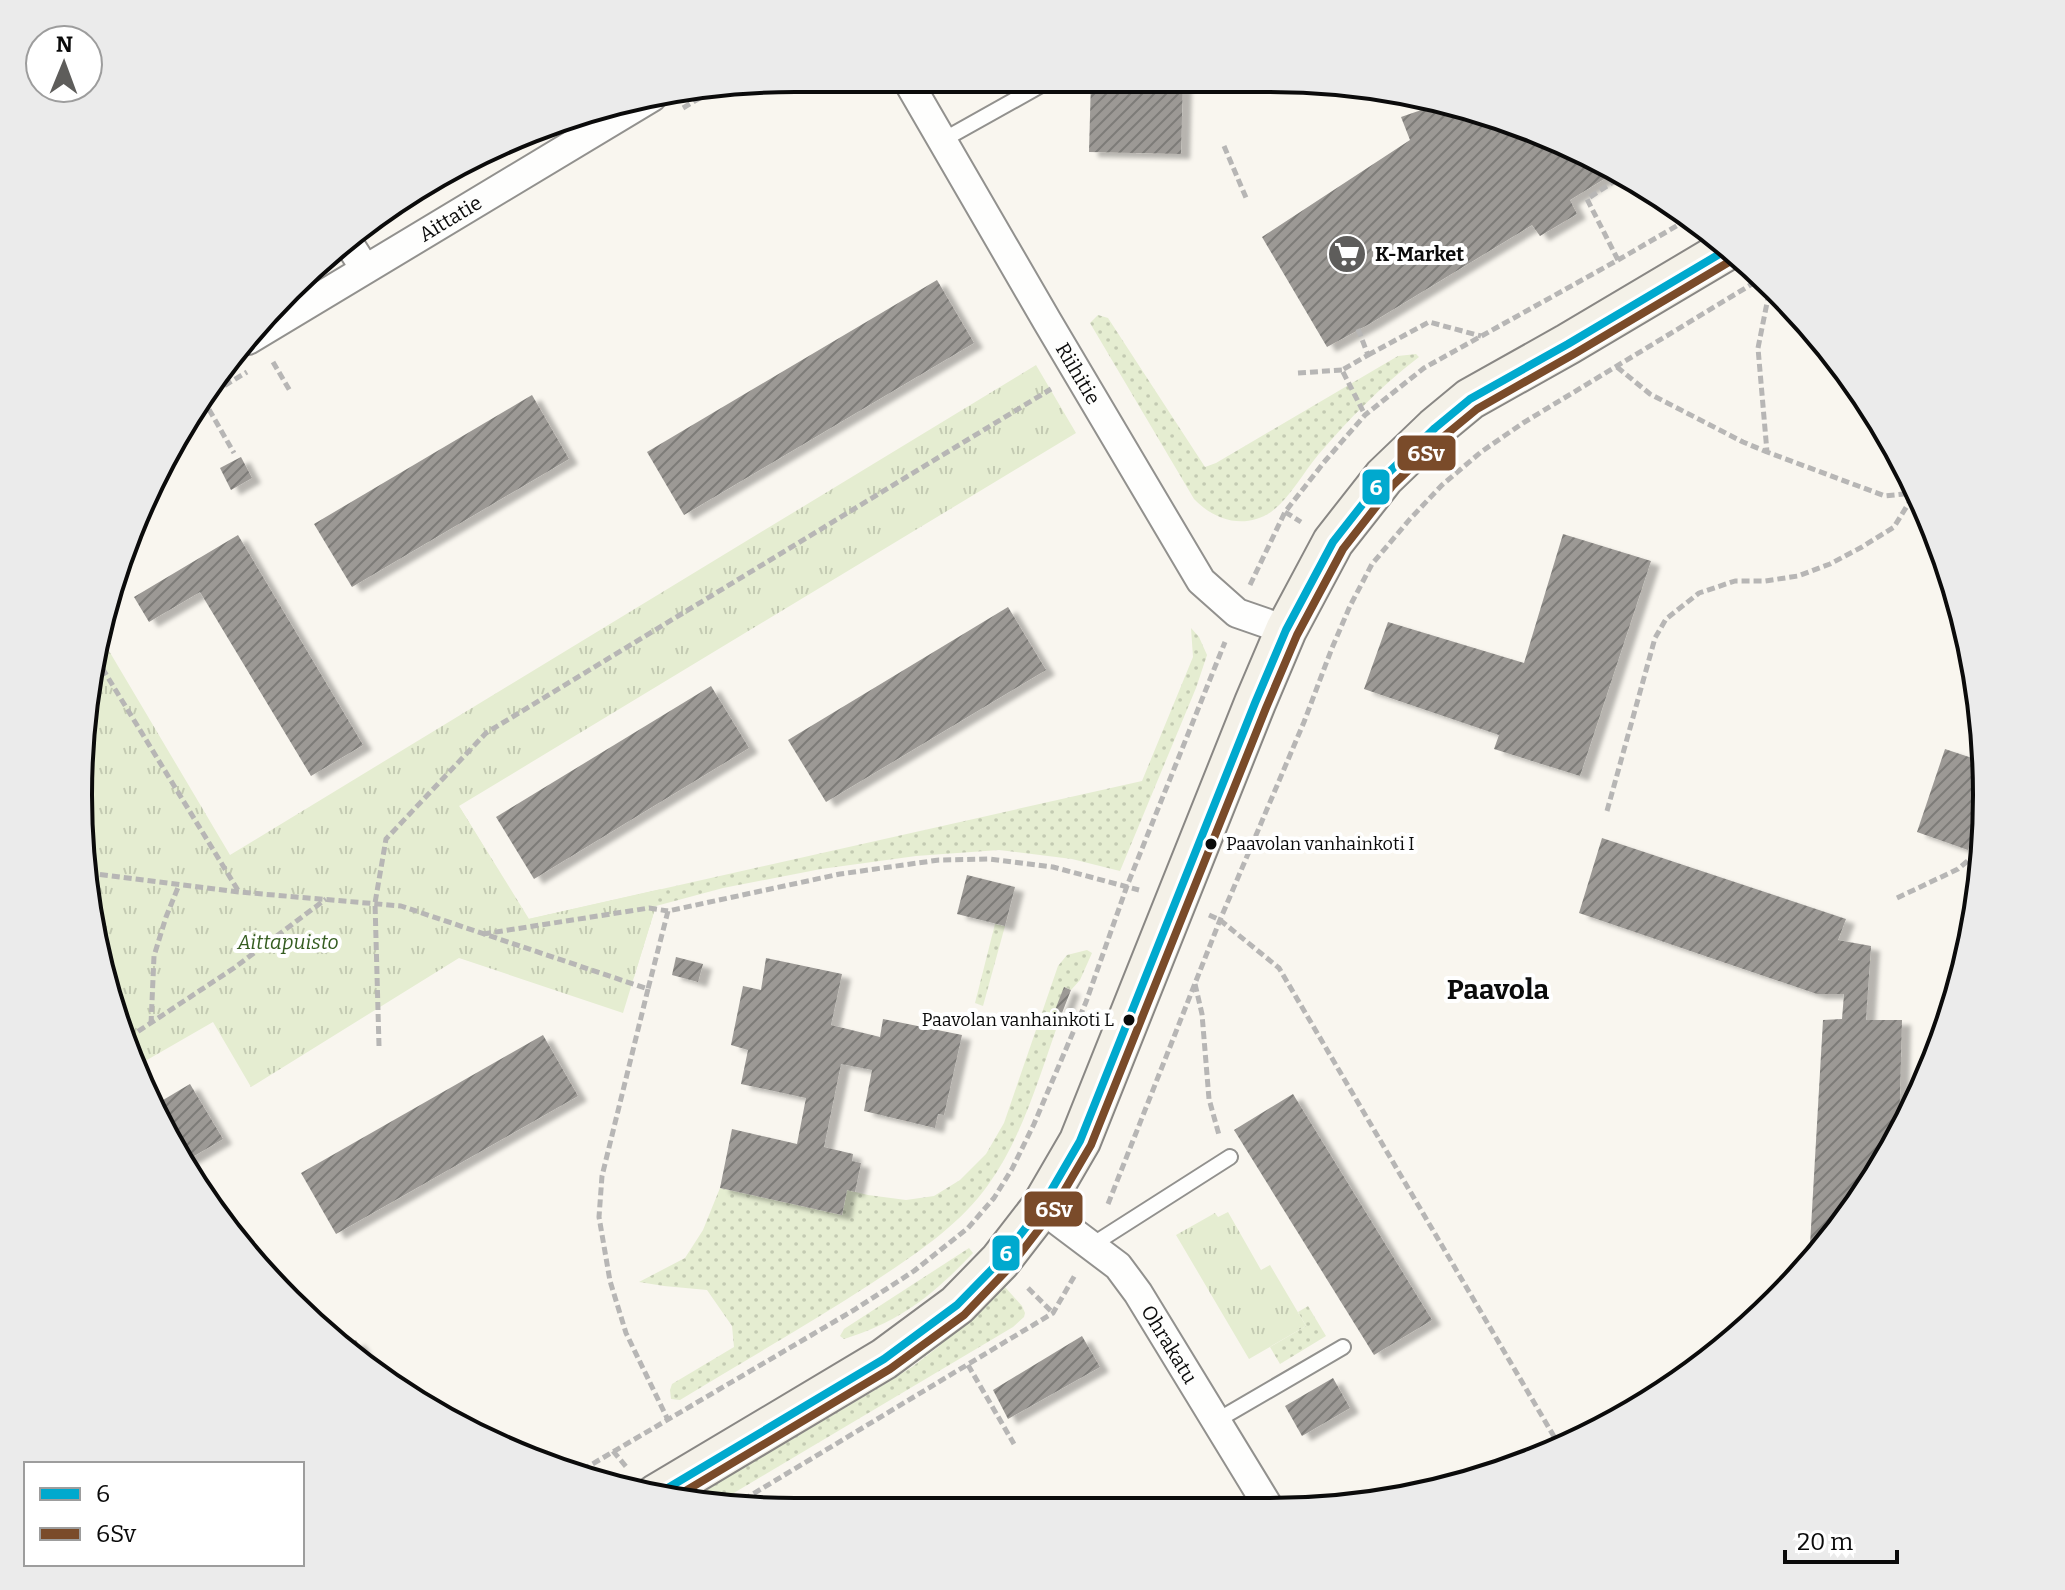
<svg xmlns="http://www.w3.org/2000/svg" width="2065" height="1590" font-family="Bitter,serif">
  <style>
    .grass { fill: url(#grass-dots) }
    .park { fill: url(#park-tufts) }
    .building { fill: url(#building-hatch); filter: url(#shadow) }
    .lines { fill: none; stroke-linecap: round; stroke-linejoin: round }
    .service-casing { stroke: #92918e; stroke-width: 18 }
    .minor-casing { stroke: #92918e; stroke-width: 32 }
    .secondary-casing { stroke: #898784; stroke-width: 44 }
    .path { stroke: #b7b6b5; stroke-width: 5; stroke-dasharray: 8 4; stroke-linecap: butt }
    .service { stroke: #fefefd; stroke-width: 14 }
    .minor { stroke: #fefefd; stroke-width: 28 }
    .secondary { stroke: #f4f1e8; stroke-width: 40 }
    .bus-1-casing { stroke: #fff; stroke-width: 14 }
    .bus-2-casing { stroke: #fff; stroke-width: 14 }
    .bus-1 { stroke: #00a9ce; stroke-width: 8 }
    .bus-2 { stroke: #7a4b2a; stroke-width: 8 }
    .bus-dot { fill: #0b0b0b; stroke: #fff; stroke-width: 3 }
    .labels { text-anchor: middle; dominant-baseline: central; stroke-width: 8; stroke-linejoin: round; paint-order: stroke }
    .bus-label { font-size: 18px; fill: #0b0b0b; stroke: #fff; text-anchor: start }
    .street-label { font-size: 20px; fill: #0b0b0b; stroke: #fff }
    .poi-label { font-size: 20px; font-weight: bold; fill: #0b0b0b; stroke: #fff; text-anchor: start }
    .park-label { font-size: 20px; font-style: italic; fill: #355d21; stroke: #fff }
    .district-label { font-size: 28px; font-weight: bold; fill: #0b0b0b; stroke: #fff }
    .rim { fill: none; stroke: #0b0b0b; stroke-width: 4 }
    .line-badge { stroke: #fff; stroke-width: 3 }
    .badge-label { font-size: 22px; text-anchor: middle; font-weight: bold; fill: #fff }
  </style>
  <defs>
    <pattern id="grass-dots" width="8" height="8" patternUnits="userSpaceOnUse" patternTransform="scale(2)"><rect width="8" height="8" fill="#e5edd1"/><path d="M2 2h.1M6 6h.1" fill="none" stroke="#c3cab2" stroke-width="1.8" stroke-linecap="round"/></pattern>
    <pattern id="park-tufts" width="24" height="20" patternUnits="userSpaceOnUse" patternTransform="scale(2)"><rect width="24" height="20" fill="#e5edd1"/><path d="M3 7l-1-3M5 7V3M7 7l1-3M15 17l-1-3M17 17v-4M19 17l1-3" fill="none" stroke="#c3cab2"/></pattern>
    <pattern id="building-hatch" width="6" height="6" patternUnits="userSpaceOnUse" patternTransform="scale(2)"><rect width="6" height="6" fill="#9c9995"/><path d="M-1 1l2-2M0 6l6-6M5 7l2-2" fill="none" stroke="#7d7b78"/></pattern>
    <filter id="shadow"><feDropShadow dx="9" dy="5" stdDeviation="2" flood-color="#0004"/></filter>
  </defs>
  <rect width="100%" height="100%" fill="#f9f6ef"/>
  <!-- grass -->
  <g class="grass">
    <path d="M1098,315L1108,318L1205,467L1216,463L1398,356L1416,354L1419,357C1381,386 1349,419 1318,455C1303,473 1290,498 1271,512C1244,530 1214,520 1194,499L1090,323Z"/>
    <polygon points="1191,628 1199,637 1207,655 1196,688 1120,871 1072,859 999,850 916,856 821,869 723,888 656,906 634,977 489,927 459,806 529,919 1142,781 1193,657"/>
    <polygon points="995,924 1005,926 983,1006 975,1003"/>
    <path d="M1087,950L1092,953L1080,980L1071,990L1065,987L1056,1010L1062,1013C1041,1070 1024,1135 988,1185C958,1227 914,1255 872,1283C809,1324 744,1361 680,1400L671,1399L670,1390L672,1384L734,1347L732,1326L707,1290L664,1286L639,1282L685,1258L703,1230L720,1188L842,1215L847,1190L868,1195L906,1200L934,1196L960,1180L986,1154L1004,1123L1058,966L1067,955Z"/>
    <path d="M969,1248L973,1253C933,1295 901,1321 844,1339L840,1336L844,1329Z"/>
    <polygon points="1004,1286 1022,1306 1025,1313 1024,1317 1013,1327 712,1506 701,1506 686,1502 875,1390 912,1367 938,1347"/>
    <polygon points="1308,1306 1326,1336 1280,1364 1270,1347 1306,1326 1298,1312"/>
  </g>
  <!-- park -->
  <g class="park">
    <polygon points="1036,365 1076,433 459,806 528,919 661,889 623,1013 459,958 251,1087 213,1022 140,1064 103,981 78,795 99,634 230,855"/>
    <polygon points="1228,1212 1261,1270 1270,1265 1306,1326 1249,1359 1176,1235 1215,1213 1218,1217"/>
  </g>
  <!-- building -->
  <g class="building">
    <polygon points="1091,79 1183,79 1181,154 1089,152"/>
    <polygon points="1427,98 1456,103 1588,152 1617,171 1570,200 1577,214 1540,236 1532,225 1371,323 1327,347 1262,237 1410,140 1401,117 1430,107"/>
    <polygon points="937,280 974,343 684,515 647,452"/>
    <polygon points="532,395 569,459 352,587 314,524"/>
    <polygon points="241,457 252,478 231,490 220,468"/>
    <polygon points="1563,534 1651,561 1580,776 1494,749 1499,735 1364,689 1388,622 1524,663"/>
    <polygon points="238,535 363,745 311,776 200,592 149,622 134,597"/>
    <polygon points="1008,607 1046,670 826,802 788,740"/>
    <polygon points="711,686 749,748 534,879 496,817"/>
    <polygon points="1945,749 1984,762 1987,794 1968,850 1917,832"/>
    <polygon points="1602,838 1846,919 1838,940 1871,946 1866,1020 1902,1020 1899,1132 1866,1194 1809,1262 1823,1020 1842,1019 1844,994 1817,994 1579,913"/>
    <polygon points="967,875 1015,887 1005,926 957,914"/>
    <polygon points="676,957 703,964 698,982 672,975"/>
    <polygon points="766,958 842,974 831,1025 880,1037 883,1019 962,1035 944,1115 938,1114 935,1128 864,1111 872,1070 841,1064 824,1147 853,1154 852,1161 861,1163 855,1192 847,1190 842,1215 720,1188 732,1129 797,1144 806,1098 741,1084 748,1050 731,1045 743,986 761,990"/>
    <polygon points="1064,987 1071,990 1062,1013 1055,1010"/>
    <polygon points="543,1035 578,1096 336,1234 301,1173"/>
    <polygon points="190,1084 223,1139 184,1162 158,1103"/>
    <polygon points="1293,1094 1432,1320 1374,1355 1234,1130"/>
    <polygon points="1082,1336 1100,1367 1008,1419 993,1390"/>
    <polygon points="356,1340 376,1373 375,1374 343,1347"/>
    <polygon points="1333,1378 1350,1408 1302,1436 1285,1406"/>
  </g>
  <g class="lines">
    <defs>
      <g id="service">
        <polyline points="943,140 1052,79"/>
        <polyline points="1092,1245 1230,1157"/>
        <polyline points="1216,1421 1343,1347"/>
      </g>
      <g id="minor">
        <path id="s1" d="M906,78L1047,321L1201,581L1237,613L1286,630"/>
        <polyline points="348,242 365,269"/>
        <path id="s2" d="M248,340L652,97"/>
        <path id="s3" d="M1041,1208L1118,1266L1138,1293L1268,1506"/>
      </g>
      <polyline id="secondary" points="656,1495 884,1359 957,1305 1000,1261 1041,1208 1080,1141 1255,703 1286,630 1333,542 1384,477 1435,428 1470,399 1568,344 1728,249"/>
    </defs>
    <!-- service casing -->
    <use href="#service" class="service-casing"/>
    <!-- minor casing -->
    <use href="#minor" class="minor-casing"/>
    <!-- secondary casing -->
    <use href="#secondary" class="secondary-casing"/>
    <!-- path -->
    <g class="path">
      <polyline points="683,108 717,88"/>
      <polyline points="1224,146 1247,200"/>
      <polyline points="1618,260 1587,199 1624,175"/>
      <polyline points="1769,293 1758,348 1767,452 1885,496 1914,493"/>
      <polyline points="1358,329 1368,355 1342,370 1365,415"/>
      <polyline points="1368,355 1429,322 1481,336"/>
      <polyline points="273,362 290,391"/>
      <polyline points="1617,367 1650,394 1743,442 1767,452"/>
      <polyline points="1298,373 1342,370"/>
      <polyline points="1851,380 1930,516"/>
      <polyline points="204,398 247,372"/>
      <polyline points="203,399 234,453"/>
      <polyline points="1285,512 1301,522"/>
      <polyline points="1250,585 1285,512 1325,461 1365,415 1424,368 1618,260 1692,217"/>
      <polyline points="96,658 239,892"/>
      <polyline points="1607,811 1655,638 1666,619 1699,593 1735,581 1765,581 1798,576 1830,564 1862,547 1894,527 1915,493"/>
      <polyline points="88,873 239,892 401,906 648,989 668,911 840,874 939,860 989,859 1053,867 1139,890"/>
      <polyline points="1897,898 1958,869 1982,849"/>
      <polyline points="1209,915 1220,920 1279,968 1559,1445"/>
      <polyline points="483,934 649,908 668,911"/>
      <polyline points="1195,984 1202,1014 1209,1099 1219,1135"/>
      <polyline points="648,989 602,1176 599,1217 610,1281 626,1333 668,1420"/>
      <polyline points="151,1024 154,956 166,917 179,885"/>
      <polyline points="128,1038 234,968 326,899"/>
      <polyline points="379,1046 375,903 386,839 486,733 1051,389"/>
      <polyline points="1108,1204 1220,920 1304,722 1332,648 1350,606 1372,564 1410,519 1442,485 1481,452 1523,423 1757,281"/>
      <polyline points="1028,1288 1053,1313"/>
      <polyline points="968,1365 1014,1444"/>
      <polyline points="613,1451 628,1469"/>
      <polyline points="572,1476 854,1310 914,1271 968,1228 994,1198 1012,1169 1034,1124 1086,1002 1127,886 1225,642"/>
      <polyline points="733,1506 1053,1313 1075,1275"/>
    </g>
    <!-- service -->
    <use href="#service" class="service"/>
    <!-- minor -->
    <use href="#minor" class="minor"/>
    <!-- secondary -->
    <use href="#secondary" class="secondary"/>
    <defs>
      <polyline id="bus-1" points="656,1495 884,1359 957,1305 1000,1261 1041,1208 1080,1141 1255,703 1286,630 1333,542 1384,477 1435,428 1470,399 1568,344 1728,249"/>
      <polyline id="bus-2" points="672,1499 890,1369 964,1315 1009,1268 1050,1215 1091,1145 1266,708 1297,635 1343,549 1393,485 1443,437 1477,409 1574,354 1734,259"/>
    </defs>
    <!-- bus-1 casing -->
    <use href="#bus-1" class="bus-1-casing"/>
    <!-- bus-2 casing -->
    <use href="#bus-2" class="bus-2-casing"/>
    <!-- bus-1 -->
    <use href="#bus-1" class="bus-1"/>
    <!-- bus-2 -->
    <use href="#bus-2" class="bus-2"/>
  </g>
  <!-- icons -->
  <defs>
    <symbol id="supermarket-disc" viewBox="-11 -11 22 22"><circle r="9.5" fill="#5e5d5b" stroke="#fff"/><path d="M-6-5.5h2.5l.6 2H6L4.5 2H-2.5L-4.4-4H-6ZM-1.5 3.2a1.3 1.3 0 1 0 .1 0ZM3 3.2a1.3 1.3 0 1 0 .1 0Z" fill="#fff"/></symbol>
  </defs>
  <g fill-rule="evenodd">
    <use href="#supermarket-disc" x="1325" y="232" width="44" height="44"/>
  </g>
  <!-- markers -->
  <g class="bus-dot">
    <circle cx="1211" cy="844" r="7"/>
    <circle cx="1129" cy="1020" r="7"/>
  </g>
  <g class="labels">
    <!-- bus labels -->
    <g class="bus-label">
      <text x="1226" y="844">Paavolan vanhainkoti I</text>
      <text x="1114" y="1020" text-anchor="end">Paavolan vanhainkoti L</text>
    </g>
    <!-- street labels -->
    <g class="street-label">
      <text stroke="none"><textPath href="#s2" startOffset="236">Aittatie</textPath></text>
      <text stroke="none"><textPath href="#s1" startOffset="342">Riihitie</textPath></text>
      <text stroke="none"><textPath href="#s3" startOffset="190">Ohrakatu</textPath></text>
    </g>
    <!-- poi labels -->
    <g class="poi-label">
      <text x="1375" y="254">K-Market</text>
    </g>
    <!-- park labels -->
    <g class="park-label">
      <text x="288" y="942">Aittapuisto</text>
    </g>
    <!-- district labels -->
    <g class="district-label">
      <text x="1498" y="989">Paavola</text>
    </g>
  </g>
  <!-- crop -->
  <path d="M0 0H2065V1590H0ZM795 92H1270A703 703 0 0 1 1973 795V795A703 703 0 0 1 1270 1498H795A703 703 0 0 1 92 795V795A703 703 0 0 1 795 92Z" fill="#ebebeb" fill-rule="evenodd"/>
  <path class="rim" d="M795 92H1270A703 703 0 0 1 1973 795V795A703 703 0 0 1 1270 1498H795A703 703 0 0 1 92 795V795A703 703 0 0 1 795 92Z"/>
  <g class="line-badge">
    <rect x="1396" y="434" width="61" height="38" rx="8" fill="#7a4b2a"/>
    <rect x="1361" y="468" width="30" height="38" rx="8" fill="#00a9ce"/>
    <rect x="1023" y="1190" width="61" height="38" rx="8" fill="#7a4b2a"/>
    <rect x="991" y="1234" width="30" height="38" rx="8" fill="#00a9ce"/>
  </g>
  <g class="badge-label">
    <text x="1426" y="461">6Sv</text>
    <text x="1376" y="495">6</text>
    <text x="1054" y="1217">6Sv</text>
    <text x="1006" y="1261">6</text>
  </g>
  <!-- legend -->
  <rect x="24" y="1462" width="280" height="104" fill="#ffffff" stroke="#9d9d9d" stroke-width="2"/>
  <rect x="40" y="1488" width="40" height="12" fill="#00a9ce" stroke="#9d9d9d" stroke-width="2"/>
  <text x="96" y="1502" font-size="24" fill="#0b0b0b">6</text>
  <rect x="40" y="1528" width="40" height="12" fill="#7a4b2a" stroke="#9d9d9d" stroke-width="2"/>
  <text x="96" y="1542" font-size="24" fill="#0b0b0b">6Sv</text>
  <!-- north arrow -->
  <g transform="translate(64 64) rotate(1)"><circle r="38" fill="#ffffff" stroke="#9d9d9d" stroke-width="2"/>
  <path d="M0-6L14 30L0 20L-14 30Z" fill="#5e5d5b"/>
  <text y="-12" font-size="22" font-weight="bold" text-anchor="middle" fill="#0b0b0b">N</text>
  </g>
  <!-- scale -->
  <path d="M1785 1550v12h112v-12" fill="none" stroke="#0b0b0b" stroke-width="4"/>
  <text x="1797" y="1550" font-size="24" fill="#0b0b0b" stroke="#ffffff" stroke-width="6" paint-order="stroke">20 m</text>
</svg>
